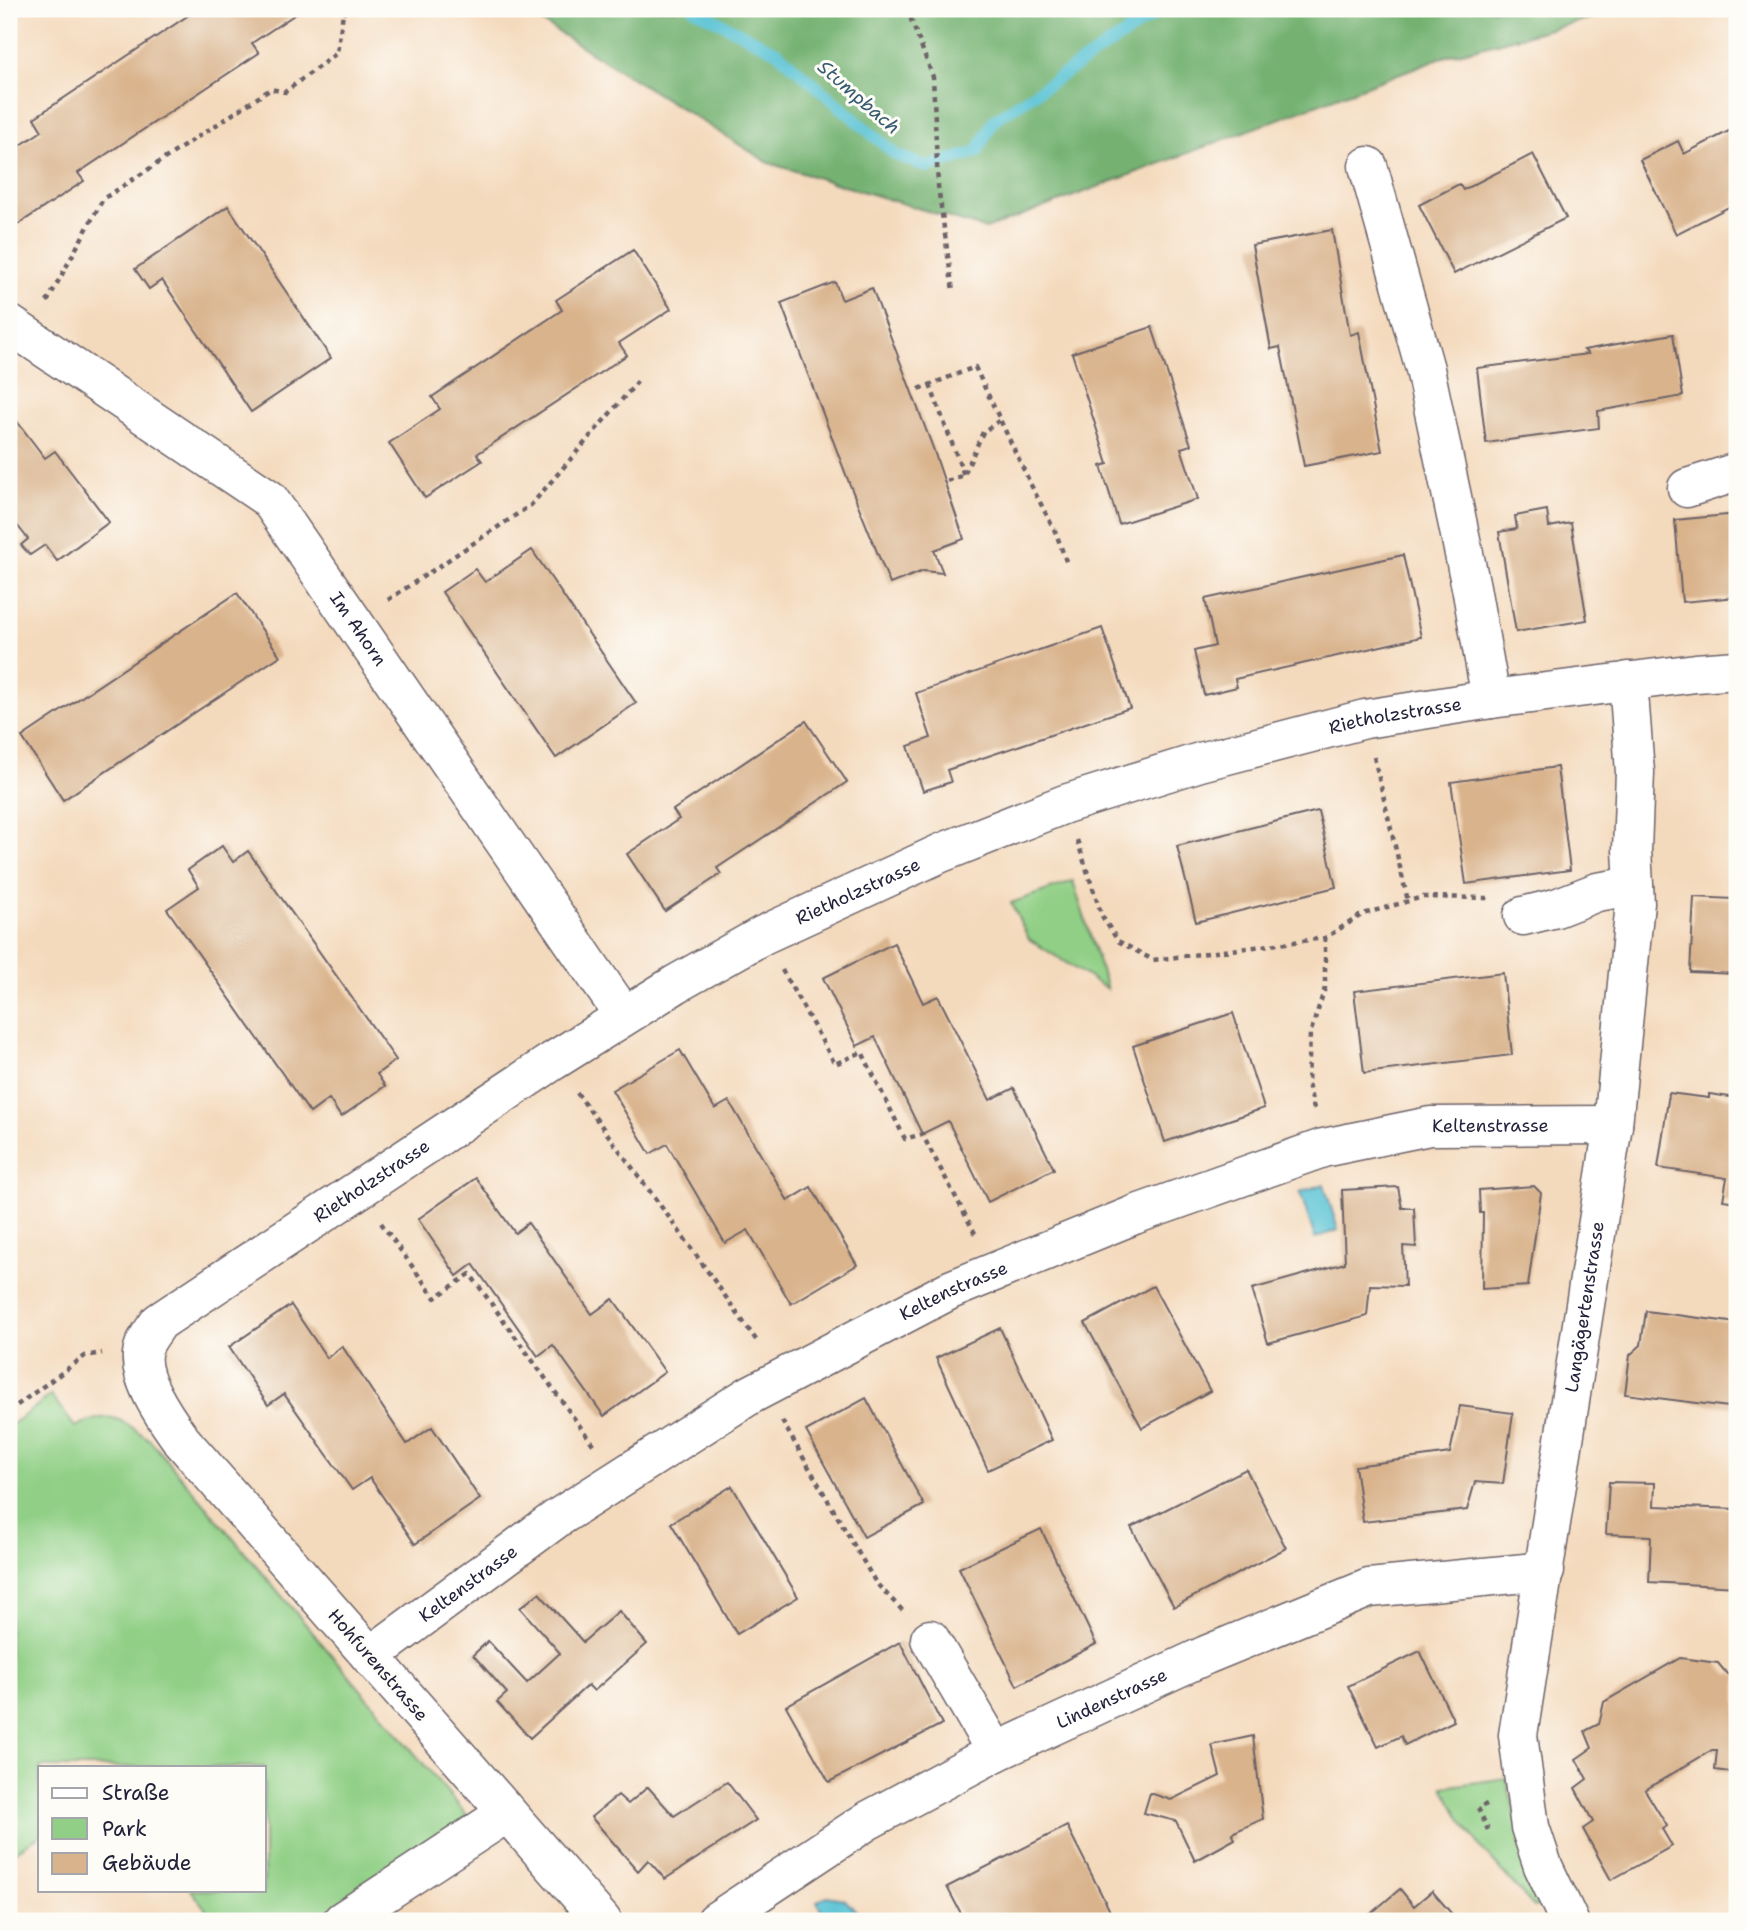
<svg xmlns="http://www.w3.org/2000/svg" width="1746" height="1930" font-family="'Shantell Sans',sans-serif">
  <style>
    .green { fill: #90cf85; stroke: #597860; stroke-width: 2 }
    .forest { fill: #74b272; stroke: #4b6a56; stroke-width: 2 }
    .water { fill: #58c2d4; stroke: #3d7288; stroke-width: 2 }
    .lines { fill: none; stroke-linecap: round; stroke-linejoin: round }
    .stream { stroke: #58c2d4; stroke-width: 12 }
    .building { fill: #d9b38c }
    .minor-casing { stroke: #6c6268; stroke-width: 41 }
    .path { stroke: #6c6268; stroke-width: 4.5; stroke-dasharray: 5 5; stroke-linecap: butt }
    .minor { stroke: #fff; stroke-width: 38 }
    .labels { text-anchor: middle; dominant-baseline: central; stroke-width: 6; stroke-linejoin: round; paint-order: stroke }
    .street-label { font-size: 18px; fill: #22223b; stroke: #fdfcf7 }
    .water-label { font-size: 19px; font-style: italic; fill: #355a71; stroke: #fdfcf7 }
  </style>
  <rect width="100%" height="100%" fill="#fdfcf7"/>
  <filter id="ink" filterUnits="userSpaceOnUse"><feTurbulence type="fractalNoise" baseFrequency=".0143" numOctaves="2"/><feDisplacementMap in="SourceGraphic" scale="14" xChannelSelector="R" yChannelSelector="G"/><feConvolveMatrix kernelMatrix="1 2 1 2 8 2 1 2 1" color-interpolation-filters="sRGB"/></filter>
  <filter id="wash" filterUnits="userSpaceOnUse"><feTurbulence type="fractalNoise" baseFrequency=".00686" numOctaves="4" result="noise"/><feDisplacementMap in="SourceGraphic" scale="28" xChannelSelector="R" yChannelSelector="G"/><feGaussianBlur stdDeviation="1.57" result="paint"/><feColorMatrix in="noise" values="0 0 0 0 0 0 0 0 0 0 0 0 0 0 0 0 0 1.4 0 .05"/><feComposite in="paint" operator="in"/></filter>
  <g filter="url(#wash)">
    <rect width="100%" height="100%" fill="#f4dabd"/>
    <!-- green -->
    <g class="green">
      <polygon points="1073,881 1107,989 1029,939 1011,903"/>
      <path d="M51,1395L75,1427C113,1409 118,1418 150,1440L470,1819L317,1921H215L191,1890H264V1767H40V1835L9,1856V1427Z"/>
      <polygon points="1506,1778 1539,1906 1534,1907 1483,1850 1461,1820 1443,1787"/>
    </g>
    <!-- forest -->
    <polygon class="forest" points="521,9 1626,9 1443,57 986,229 769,163"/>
    <!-- water -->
    <g class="water">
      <polygon points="1324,1184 1338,1230 1315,1238 1300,1192"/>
      <polygon points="827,1896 844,1899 866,1921 826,1921 817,1902"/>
    </g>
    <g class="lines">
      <!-- stream -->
      <polyline class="stream" points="694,9 777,52 896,155 927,167 977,152 994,120 1160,11 1169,9"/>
    </g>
    <g id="blocks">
      <!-- building -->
      <g class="building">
        <polygon points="198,9 303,9 252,43 259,53 78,173 84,181 17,225 9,212 9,153 42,131 34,118"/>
        <polygon points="1737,127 1737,203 1676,234 1640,160 1678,141 1684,154"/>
        <polygon points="1533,154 1566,218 1454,274 1419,205 1459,184 1463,190"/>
        <polygon points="228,206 331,358 251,412 162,280 149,289 135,269"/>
        <polygon points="1332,230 1350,335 1359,332 1382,451 1304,466 1280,347 1271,349 1252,245"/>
        <polygon points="633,250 671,309 619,343 627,355 477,454 482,461 425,498 389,443 440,409 432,397 562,310 556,300"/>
        <polygon points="835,282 842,300 872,288 933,448 964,539 934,550 943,573 923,571 890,584 848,480 781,303"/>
        <polygon points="1152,327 1191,445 1181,448 1198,499 1119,524 1101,466 1108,464 1072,353"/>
        <polygon points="1673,334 1683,396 1598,411 1599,428 1486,443 1477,368 1588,354 1584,350"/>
        <polygon points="9,411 45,458 55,451 109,522 57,561 45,545 30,555 21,545 28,539 9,515"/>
        <polygon points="1547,510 1549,527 1571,523 1587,620 1516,632 1499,532 1517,529 1515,516"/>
        <polygon points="1737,514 1737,597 1682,602 1675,520"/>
        <polygon points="532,550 636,703 556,758 442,592 475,569 485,582"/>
        <polygon points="1403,555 1421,637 1235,679 1237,687 1204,695 1194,651 1215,646 1205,599"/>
        <polygon points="237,593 280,656 63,800 22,737"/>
        <polygon points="1102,628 1130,708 947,770 951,782 923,791 908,746 931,738 916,693"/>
        <polygon points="806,721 847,782 717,868 721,874 665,911 627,854 679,819 673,810"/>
        <polygon points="1734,730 1737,730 1737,770 1735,770"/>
        <polygon points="1557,767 1570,870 1466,884 1451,782"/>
        <polygon points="1318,811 1336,887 1196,922 1177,846"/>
        <polygon points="222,846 233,862 248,851 396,1060 377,1074 385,1086 341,1117 329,1099 310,1113 167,909 199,887 188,870"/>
        <polygon points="1733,891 1737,891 1737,974 1690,972 1694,897 1733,899"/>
        <polygon points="894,943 923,1003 938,996 990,1100 1014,1088 1054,1169 988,1202 948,1121 922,1134 875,1037 857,1046 823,978"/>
        <polygon points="1503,973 1512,1055 1364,1073 1354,991"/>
        <polygon points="1233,1013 1264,1108 1165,1142 1133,1046"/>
        <polygon points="680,1050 715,1109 729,1101 788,1201 811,1187 857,1265 791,1304 748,1230 725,1243 667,1144 650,1154 612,1090"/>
        <polygon points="1669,1093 1709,1098 1709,1094 1737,1098 1737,1202 1723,1200 1727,1178 1658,1168"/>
        <polygon points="476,1178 515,1233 528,1223 592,1314 613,1299 665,1372 604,1416 553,1345 538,1356 473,1264 457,1276 418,1219"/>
        <polygon points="1534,1186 1541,1193 1528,1286 1482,1289 1483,1213 1480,1213 1479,1190"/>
        <polygon points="1398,1187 1402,1208 1414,1208 1416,1247 1403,1246 1405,1286 1370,1285 1367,1316 1268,1343 1252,1289 1345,1263 1342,1190"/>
        <polygon points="1153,1286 1210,1391 1142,1428 1085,1323"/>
        <polygon points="291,1305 327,1358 342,1346 407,1444 432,1427 480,1499 415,1544 370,1478 352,1490 284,1394 268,1405 229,1347"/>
        <polygon points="1646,1311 1737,1323 1737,1408 1625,1394 1630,1355 1641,1345"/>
        <polygon points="1000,1328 1052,1440 988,1470 936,1358"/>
        <polygon points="866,1398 924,1505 864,1537 806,1431"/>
        <polygon points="1460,1406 1513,1413 1503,1484 1475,1482 1467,1510 1363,1522 1355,1466 1450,1453"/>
        <polygon points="1246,1469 1286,1548 1174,1607 1131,1527"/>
        <polygon points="1609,1482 1655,1483 1654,1506 1737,1509 1737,1587 1649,1582 1651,1536 1606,1534"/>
        <polygon points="732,1486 798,1597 737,1634 671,1523"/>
        <polygon points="1041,1529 1096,1644 1017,1686 959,1568"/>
        <polygon points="539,1593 583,1642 619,1611 647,1644 594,1691 588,1685 530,1738 497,1702 507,1693 473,1655 488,1641 527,1683 560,1653 520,1608"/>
        <polygon points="900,1642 942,1724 829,1782 786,1706"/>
        <polygon points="1420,1651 1454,1721 1405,1745 1401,1736 1378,1747 1348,1686"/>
        <polygon points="1680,1658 1718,1663 1727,1674 1737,1676 1737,1773 1715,1770 1717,1750 1712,1750 1645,1790 1667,1826 1662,1829 1672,1846 1611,1880 1583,1829 1593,1822 1575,1788 1587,1779 1576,1759 1592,1748 1585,1731 1599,1724 1604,1702"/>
        <polygon points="1253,1736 1263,1819 1232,1833 1235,1839 1195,1861 1176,1821 1144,1813 1150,1793 1171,1800 1220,1776 1212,1745"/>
        <polygon points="727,1782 756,1820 665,1879 648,1860 638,1871 591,1817 618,1795 628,1804 648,1787 674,1816"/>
        <polygon points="1067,1826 1110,1911 1091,1921 965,1921 947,1887"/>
        <polygon points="1400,1889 1414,1906 1432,1891 1458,1921 1362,1921"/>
      </g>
    </g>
  </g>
  <g filter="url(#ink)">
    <use href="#blocks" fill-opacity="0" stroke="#6c6268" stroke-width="2"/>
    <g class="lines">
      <defs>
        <g id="minor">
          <polyline points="1368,166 1425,369 1471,587 1491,699"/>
          <path id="s1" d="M9,324L269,499L624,1016"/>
          <polyline points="1687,488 1737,472"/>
          <polyline points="1523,916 1556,908 1597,892 1634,886"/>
          <polyline points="930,1639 996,1752"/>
          <path id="s2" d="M370,1656L556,1519L750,1395L950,1290L1134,1215L1323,1148L1430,1126L1613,1125"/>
          <polyline points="342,1921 507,1813"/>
          <path id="s3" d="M602,1921L182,1441C166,1419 133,1374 144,1346C147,1338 154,1330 159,1322L553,1061L676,984L763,935L941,853L1065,804L1200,762L1365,719L1491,699L1696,673L1737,670"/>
          <path id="s4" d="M716,1921L867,1821L996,1752L1206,1655L1369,1588L1545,1571"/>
          <path id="s5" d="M1569,1921L1543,1866L1530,1827L1518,1735L1613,1125L1635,903L1632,850L1635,772L1628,681"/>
        </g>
      </defs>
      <!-- minor casing -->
      <use href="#minor" class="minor-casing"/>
      <!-- path -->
      <g class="path">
        <polyline points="907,9 933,77 938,186 953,291"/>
        <polyline points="343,13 350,9"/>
        <polyline points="47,302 103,199 271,89 285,92 337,53 343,13 340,9"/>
        <polyline points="930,385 964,475"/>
        <polyline points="919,389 975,367 1031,485 1056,533 1067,564"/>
        <polyline points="947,481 964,475 983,432 1000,420"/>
        <polyline points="388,600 531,505 638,381"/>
        <polyline points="1374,757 1408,901"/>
        <polyline points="1077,840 1102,916 1118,941 1153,960 1325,938 1363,914 1423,897 1488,898"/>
        <polyline points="782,970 835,1064 862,1052 905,1139 922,1134 977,1237"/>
        <polyline points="577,1093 677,1228 759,1344"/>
        <polyline points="1314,1109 1308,1083 1310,1034 1325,988 1325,938"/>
        <polyline points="381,1223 435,1298 470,1274 595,1447"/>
        <polyline points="9,1411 85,1356 102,1353"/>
        <polyline points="782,1421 876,1583 903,1611"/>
        <polyline points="1487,1804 1478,1808 1488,1830"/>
      </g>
      <!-- minor -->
      <use href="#minor" class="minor"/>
    </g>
  </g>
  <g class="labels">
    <!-- street labels -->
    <g class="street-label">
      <text stroke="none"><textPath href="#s1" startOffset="471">Im Ahorn</textPath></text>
      <text stroke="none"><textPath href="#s3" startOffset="2161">Rietholzstrasse</textPath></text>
      <text stroke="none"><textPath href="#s3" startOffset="1594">Rietholzstrasse</textPath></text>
      <text stroke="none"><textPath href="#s2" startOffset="1256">Keltenstrasse</textPath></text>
      <text stroke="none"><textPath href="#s3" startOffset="1027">Rietholzstrasse</textPath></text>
      <text stroke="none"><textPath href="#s2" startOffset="690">Keltenstrasse</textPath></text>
      <text stroke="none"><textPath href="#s5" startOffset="628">Langägertenstrasse</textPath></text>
      <text stroke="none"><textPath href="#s2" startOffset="122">Keltenstrasse</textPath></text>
      <text transform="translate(378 1665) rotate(49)">Hohfurenstrasse</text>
      <text stroke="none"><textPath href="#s4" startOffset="455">Lindenstrasse</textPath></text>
    </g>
    <!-- water labels -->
    <g class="water-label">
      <text transform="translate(859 97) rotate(41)">Stumpbach</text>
    </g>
  </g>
  <!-- margin -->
  <rect width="1746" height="1930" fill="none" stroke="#fdfcf7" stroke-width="35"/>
  <!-- legend -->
  <rect x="38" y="1766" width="228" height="126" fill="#fdfcf7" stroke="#a5a5ac" stroke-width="2"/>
  <rect x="52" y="1788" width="35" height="10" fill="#ffffff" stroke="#a5a5ac" stroke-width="2"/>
  <text x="102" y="1800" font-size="21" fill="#22223b">Straße</text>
  <rect x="52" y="1818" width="35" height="21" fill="#90cf85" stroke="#a5a5ac" stroke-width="2"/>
  <text x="102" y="1836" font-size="21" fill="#22223b">Park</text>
  <rect x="52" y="1853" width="35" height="21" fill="#d9b38c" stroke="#a5a5ac" stroke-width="2"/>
  <text x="102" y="1870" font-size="21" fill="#22223b">Gebäude</text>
</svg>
